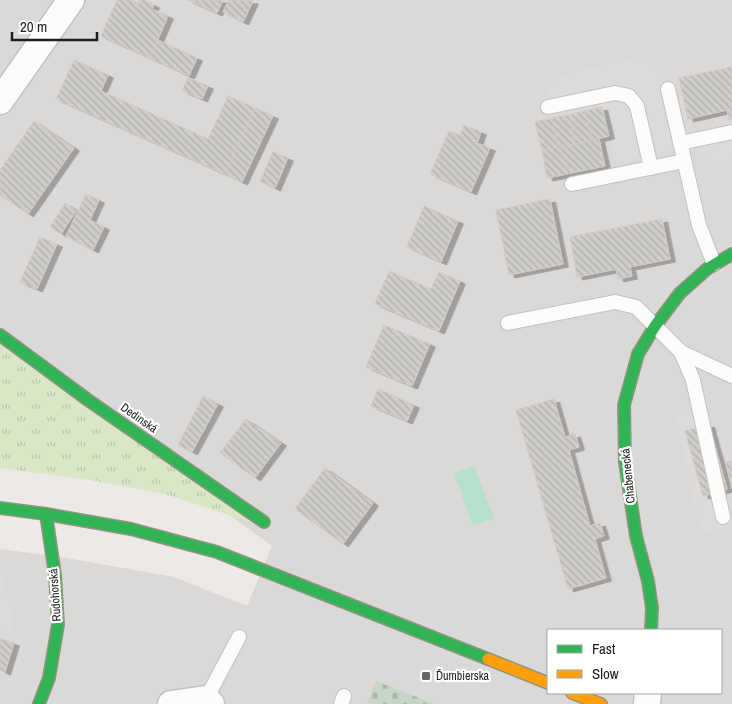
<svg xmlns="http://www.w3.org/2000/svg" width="732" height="704" font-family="'Archivo Narrow',sans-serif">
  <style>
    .residential { fill: #dbd9d8; fill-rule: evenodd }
    .grass { fill: url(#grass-tufts) }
    .cemetery { fill: url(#cemetery-stones) }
    .pitch { fill: #b5e0cb }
    .parking { fill: #dcdbda }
    .building { fill: url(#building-back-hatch); stroke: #cfcbc8; filter: url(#shadow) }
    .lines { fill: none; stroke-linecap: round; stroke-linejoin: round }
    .lane-casing { stroke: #c3c2c1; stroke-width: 16 }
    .street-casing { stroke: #c3c2c1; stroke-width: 29 }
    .fast-casing { stroke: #939480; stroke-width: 14 }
    .slow-casing { stroke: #939480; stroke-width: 14 }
    .lane { stroke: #fcfcfb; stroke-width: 14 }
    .street { stroke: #fcfcfb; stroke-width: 26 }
    .fast { stroke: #30b455; stroke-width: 11 }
    .slow { stroke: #ff9f0a; stroke-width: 11 }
    .poi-dot { fill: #666564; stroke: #fff; stroke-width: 2 }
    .labels { text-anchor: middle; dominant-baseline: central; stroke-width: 4.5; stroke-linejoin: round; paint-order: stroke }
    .street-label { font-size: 12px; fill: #1e1e1e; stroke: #fff }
    .poi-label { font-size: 12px; fill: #1e1e1e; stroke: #fff; text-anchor: start }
  </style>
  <defs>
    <pattern id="grass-tufts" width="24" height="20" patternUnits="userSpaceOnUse" patternTransform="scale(1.25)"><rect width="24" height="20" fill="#dae7c7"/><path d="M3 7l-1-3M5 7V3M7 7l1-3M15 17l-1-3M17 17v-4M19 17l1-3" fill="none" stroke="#bbc6aa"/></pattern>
    <pattern id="cemetery-stones" width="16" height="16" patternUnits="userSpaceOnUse" patternTransform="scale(1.25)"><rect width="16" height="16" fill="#c6d5c5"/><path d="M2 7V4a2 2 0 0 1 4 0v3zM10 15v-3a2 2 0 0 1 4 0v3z" fill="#aab6a9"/></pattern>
    <pattern id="building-back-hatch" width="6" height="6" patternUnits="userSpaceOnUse" patternTransform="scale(1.25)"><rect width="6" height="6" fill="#d0cecb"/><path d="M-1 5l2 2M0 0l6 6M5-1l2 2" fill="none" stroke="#b2b0ae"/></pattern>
    <filter id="shadow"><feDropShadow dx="5.5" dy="3" stdDeviation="0" flood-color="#0004"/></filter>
  </defs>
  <rect width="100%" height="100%" fill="#ece9e6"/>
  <!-- residential -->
  <path class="residential" d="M0,0H732V704H0V549L67,558L174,577L247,606L272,546L0,345ZM548,630H721V693H548Z"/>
  <!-- grass -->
  <polygon class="grass" points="0,343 259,525 168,495 91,480 0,468"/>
  <!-- cemetery -->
  <polygon class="cemetery" points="376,681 435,704 367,704"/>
  <!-- pitch -->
  <polygon class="pitch" points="474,466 494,518 473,526 454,473"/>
  <!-- parking -->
  <g class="parking">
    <polygon points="653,54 673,151 616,164 600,90 543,103 554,80 574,72"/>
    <polygon points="732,128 732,159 707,164 697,148"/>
    <polygon points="707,404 732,521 732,527 701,534 674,411"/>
    <polygon points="0,560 9,563 2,584 15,615 9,633 0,630"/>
  </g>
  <!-- building -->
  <g class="building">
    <polygon points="117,0 131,0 139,4 140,0 144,0 154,5 152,9 168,16 150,58 101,36"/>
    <polygon points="187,0 223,0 217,13"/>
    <polygon points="229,0 253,1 243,22 223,12"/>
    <polygon points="158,40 197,58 189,76 150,58"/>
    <polygon points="74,60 108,75 101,91 208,139 228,96 255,108 225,174 56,99"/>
    <polygon points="732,67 732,119 729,120 727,110 688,119 679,78"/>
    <polygon points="188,78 208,86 202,99 182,91"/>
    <polygon points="602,107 609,136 592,140 585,111"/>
    <polygon points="255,108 273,116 242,182 225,174"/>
    <polygon points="585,111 592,140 575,144 569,115"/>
    <polygon points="569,115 575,144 558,148 552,118"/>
    <polygon points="552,118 558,148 542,151 535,122"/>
    <polygon points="34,121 74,148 28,214 0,195 0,170"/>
    <polygon points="464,125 481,132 477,143 490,148 471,192 430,174 449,131 460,135"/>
    <polygon points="599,139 605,166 566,174 561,147"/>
    <polygon points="561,147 567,174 547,178 542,151"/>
    <polygon points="273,152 288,158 275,188 260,181"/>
    <polygon points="86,194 99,200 90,220 104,227 93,250 66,236"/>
    <polygon points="550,199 563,264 509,275 496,210"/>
    <polygon points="65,203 76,211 61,234 50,227"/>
    <polygon points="424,206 458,221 441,262 407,247"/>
    <polygon points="662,219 670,259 630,267 632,276 618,279 616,269 577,277 570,237"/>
    <polygon points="40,237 57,244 37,289 20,282"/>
    <polygon points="389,271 431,289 439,272 460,281 439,331 375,304"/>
    <polygon points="384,325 430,344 412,386 366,367"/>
    <polygon points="378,389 414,405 407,421 371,406"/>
    <polygon points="203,396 218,404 192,452 178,445"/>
    <polygon points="554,399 565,437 575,434 579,447 569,450 590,526 600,523 604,536 595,539 606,578 568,589 516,410"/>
    <polygon points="246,419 281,443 255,478 220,453"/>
    <polygon points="709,424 727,489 703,496 685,431"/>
    <polygon points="732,461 732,489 726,462"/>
    <polygon points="325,468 373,503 343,544 295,509"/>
    <polygon points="0,639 14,643 5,672 0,670"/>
  </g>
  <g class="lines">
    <defs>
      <g id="lane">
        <polyline points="668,89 699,225 714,264"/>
        <polyline points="548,107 615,93 629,96 637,106 651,168"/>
        <polyline points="680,143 732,132"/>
        <polyline points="572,184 684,161"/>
        <polyline points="508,323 615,302 636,307 681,352 693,380 723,517"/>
        <polyline points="681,352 732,376"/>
        <polyline points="206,699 239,637"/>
        <polyline points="341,704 344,696"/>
      </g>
      <g id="street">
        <polyline points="0,101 71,0"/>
        <polyline points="171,704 206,699 211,704"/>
        <polyline points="647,704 648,693"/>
      </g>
      <g id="fast">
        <polyline points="0,335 88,400 264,522"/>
        <polyline points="0,508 46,514 131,529 217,552 488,659"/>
        <polyline points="651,630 652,608 648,581 636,536 625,462 624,405 638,354 655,326 680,293 707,269 732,254"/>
        <polyline points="39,704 49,678 58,625 55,575 46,514"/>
      </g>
      <g id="slow">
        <polyline points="488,659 548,683"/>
        <polyline points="572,693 601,704"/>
      </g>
    </defs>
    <!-- lane casing -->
    <use href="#lane" class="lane-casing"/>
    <!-- street casing -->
    <use href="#street" class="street-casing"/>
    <!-- fast casing -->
    <use href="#fast" class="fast-casing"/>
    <!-- slow casing -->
    <use href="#slow" class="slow-casing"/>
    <!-- lane -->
    <use href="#lane" class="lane"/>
    <!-- street -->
    <use href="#street" class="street"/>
    <!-- fast -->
    <use href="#fast" class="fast"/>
    <!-- slow -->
    <use href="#slow" class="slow"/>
  </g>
  <!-- markers -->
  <rect class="poi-dot" x="421" y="671" width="10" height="10" rx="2.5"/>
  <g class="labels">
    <!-- street labels -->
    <g class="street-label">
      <text transform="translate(139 418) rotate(35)">Dedinská</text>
      <text transform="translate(628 476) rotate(-96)">Chabenecká</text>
      <text transform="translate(55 595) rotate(-94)">Rudohorská</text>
    </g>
    <!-- poi labels -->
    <g class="poi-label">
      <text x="436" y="676">Ďumbierska</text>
    </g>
  </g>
  <!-- legend -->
  <rect x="547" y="629" width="175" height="65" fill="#ffffff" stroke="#a5a5a5"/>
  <rect x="557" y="645" width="25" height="8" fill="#30b455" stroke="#a5a5a5"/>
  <text x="592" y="654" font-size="15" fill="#1e1e1e">Fast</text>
  <rect x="557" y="670" width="25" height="8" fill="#ff9f0a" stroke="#a5a5a5"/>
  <text x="592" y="679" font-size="15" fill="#1e1e1e">Slow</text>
  <!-- scale -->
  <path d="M12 32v8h85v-8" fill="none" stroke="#1e1e1e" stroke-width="2.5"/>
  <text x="20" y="32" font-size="15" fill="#1e1e1e" stroke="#ffffff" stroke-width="4" paint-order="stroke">20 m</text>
</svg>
